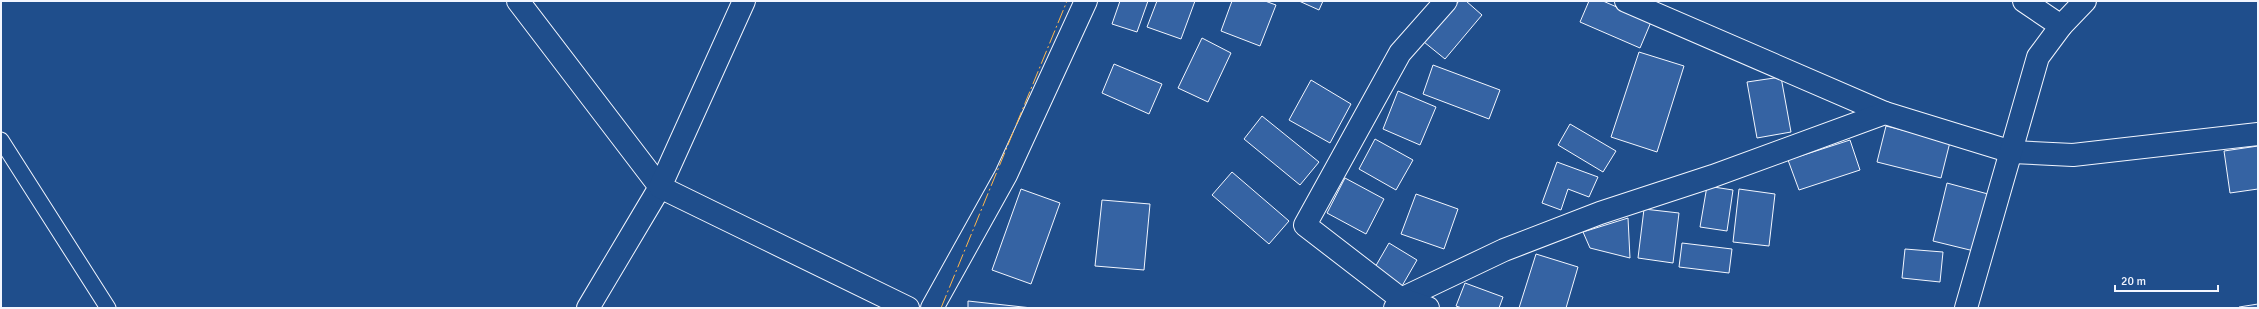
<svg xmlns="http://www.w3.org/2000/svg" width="2259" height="309" font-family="Signika,sans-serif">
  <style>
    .building { fill: #3563a3; stroke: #f2f6ff }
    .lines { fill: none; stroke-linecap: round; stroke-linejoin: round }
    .service-casing { stroke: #f2f6ff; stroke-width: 17 }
    .minor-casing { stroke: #f2f6ff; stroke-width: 24 }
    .service { stroke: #1f4e8c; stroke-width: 15 }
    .minor { stroke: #1f4e8c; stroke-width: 22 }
    .power { stroke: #ffb74d; stroke-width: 1; stroke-dasharray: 14 3 2 3; stroke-linecap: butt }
  </style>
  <rect width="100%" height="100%" fill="#1f4e8c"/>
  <!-- building -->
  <g class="building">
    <polygon points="1120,1 1148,1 1137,32 1112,24"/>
    <polygon points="1157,1 1195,1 1181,39 1147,27"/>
    <polygon points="1232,1 1265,1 1276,5 1260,46 1221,31"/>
    <polygon points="1299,1 1323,1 1319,10"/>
    <polygon points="1459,1 1466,1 1482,15 1445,59 1424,42"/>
    <polygon points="1589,1 1603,1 1651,22 1640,48 1580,22"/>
    <polygon points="1202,38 1231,53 1208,102 1178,88"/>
    <polygon points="1639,52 1684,66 1657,152 1611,137"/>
    <polygon points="1114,64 1162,84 1149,114 1102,93"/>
    <polygon points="1433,65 1500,90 1489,119 1423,94"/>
    <polygon points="1781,77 1791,132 1757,138 1747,82"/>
    <polygon points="1311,80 1351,104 1330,143 1289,120"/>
    <polygon points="1398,91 1436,107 1420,145 1383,129"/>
    <polygon points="1262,116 1319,162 1300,185 1244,139"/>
    <polygon points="1570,124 1616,151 1603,172 1558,145"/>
    <polygon points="1886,126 1950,142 1941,178 1877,162"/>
    <polygon points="1375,139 1413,160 1396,190 1359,169"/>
    <polygon points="1850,140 1860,170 1799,190 1788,160"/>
    <polygon points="2258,146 2258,189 2230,193 2224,151"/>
    <polygon points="1557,162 1598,177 1589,197 1568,189 1561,210 1542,203"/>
    <polygon points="1232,172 1289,221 1269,244 1212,195"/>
    <polygon points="1345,178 1384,199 1366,234 1327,213"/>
    <polygon points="1947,183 1988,194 1974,251 1933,241"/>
    <polygon points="1707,186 1733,190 1727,231 1700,227"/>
    <polygon points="1021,189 1060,203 1031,284 992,270"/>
    <polygon points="1739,189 1775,194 1769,246 1733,242"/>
    <polygon points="1416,194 1458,209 1444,249 1401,234"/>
    <polygon points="1102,200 1150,204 1144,270 1095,266"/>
    <polygon points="1644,209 1679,213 1673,263 1638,258"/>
    <polygon points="1628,218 1630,258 1590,248 1583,232"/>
    <polygon points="1389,243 1417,260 1402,286 1374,269"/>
    <polygon points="1682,243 1732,249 1729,273 1679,267"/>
    <polygon points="1905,249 1943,252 1940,282 1902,278"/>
    <polygon points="1536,254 1578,267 1566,308 1519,308"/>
    <polygon points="1465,283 1503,297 1499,308 1462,308 1456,306"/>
    <polygon points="968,301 1032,308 968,308"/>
    <polygon points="2258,304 2258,308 2239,308 2239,307"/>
  </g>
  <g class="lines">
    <defs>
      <polyline id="service" points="1,140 108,308"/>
      <g id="minor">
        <polyline points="518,1 660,187 588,308"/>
        <polyline points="744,1 660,187 908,308"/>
        <polyline points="1626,1 1885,113"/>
        <polyline points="2061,26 2085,1"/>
        <polyline points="932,308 1006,175 1086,1"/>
        <polyline points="1395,308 1401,299 1504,250 1600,213 1713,176 1885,113 2012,152 2073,155 2258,134"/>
        <polyline points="1428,308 1401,299 1305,225 1400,53 1446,1"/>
        <polyline points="1966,308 2038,57 2061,26 2024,1"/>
      </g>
    </defs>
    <!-- service casing -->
    <use href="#service" class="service-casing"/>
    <!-- minor casing -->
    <use href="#minor" class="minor-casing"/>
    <!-- service -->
    <use href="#service" class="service"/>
    <!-- minor -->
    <use href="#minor" class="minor"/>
    <!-- power -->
    <polyline class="power" points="941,308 1067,1"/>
  </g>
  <!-- border -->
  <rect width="2259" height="309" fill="none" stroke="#f2f6ff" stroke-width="4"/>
  <!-- scale -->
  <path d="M2115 285v6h103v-6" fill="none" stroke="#f2f6ff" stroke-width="2"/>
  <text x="2121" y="285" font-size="12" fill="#f2f6ff" stroke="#1f4e8c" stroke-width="3" paint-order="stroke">20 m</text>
</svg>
